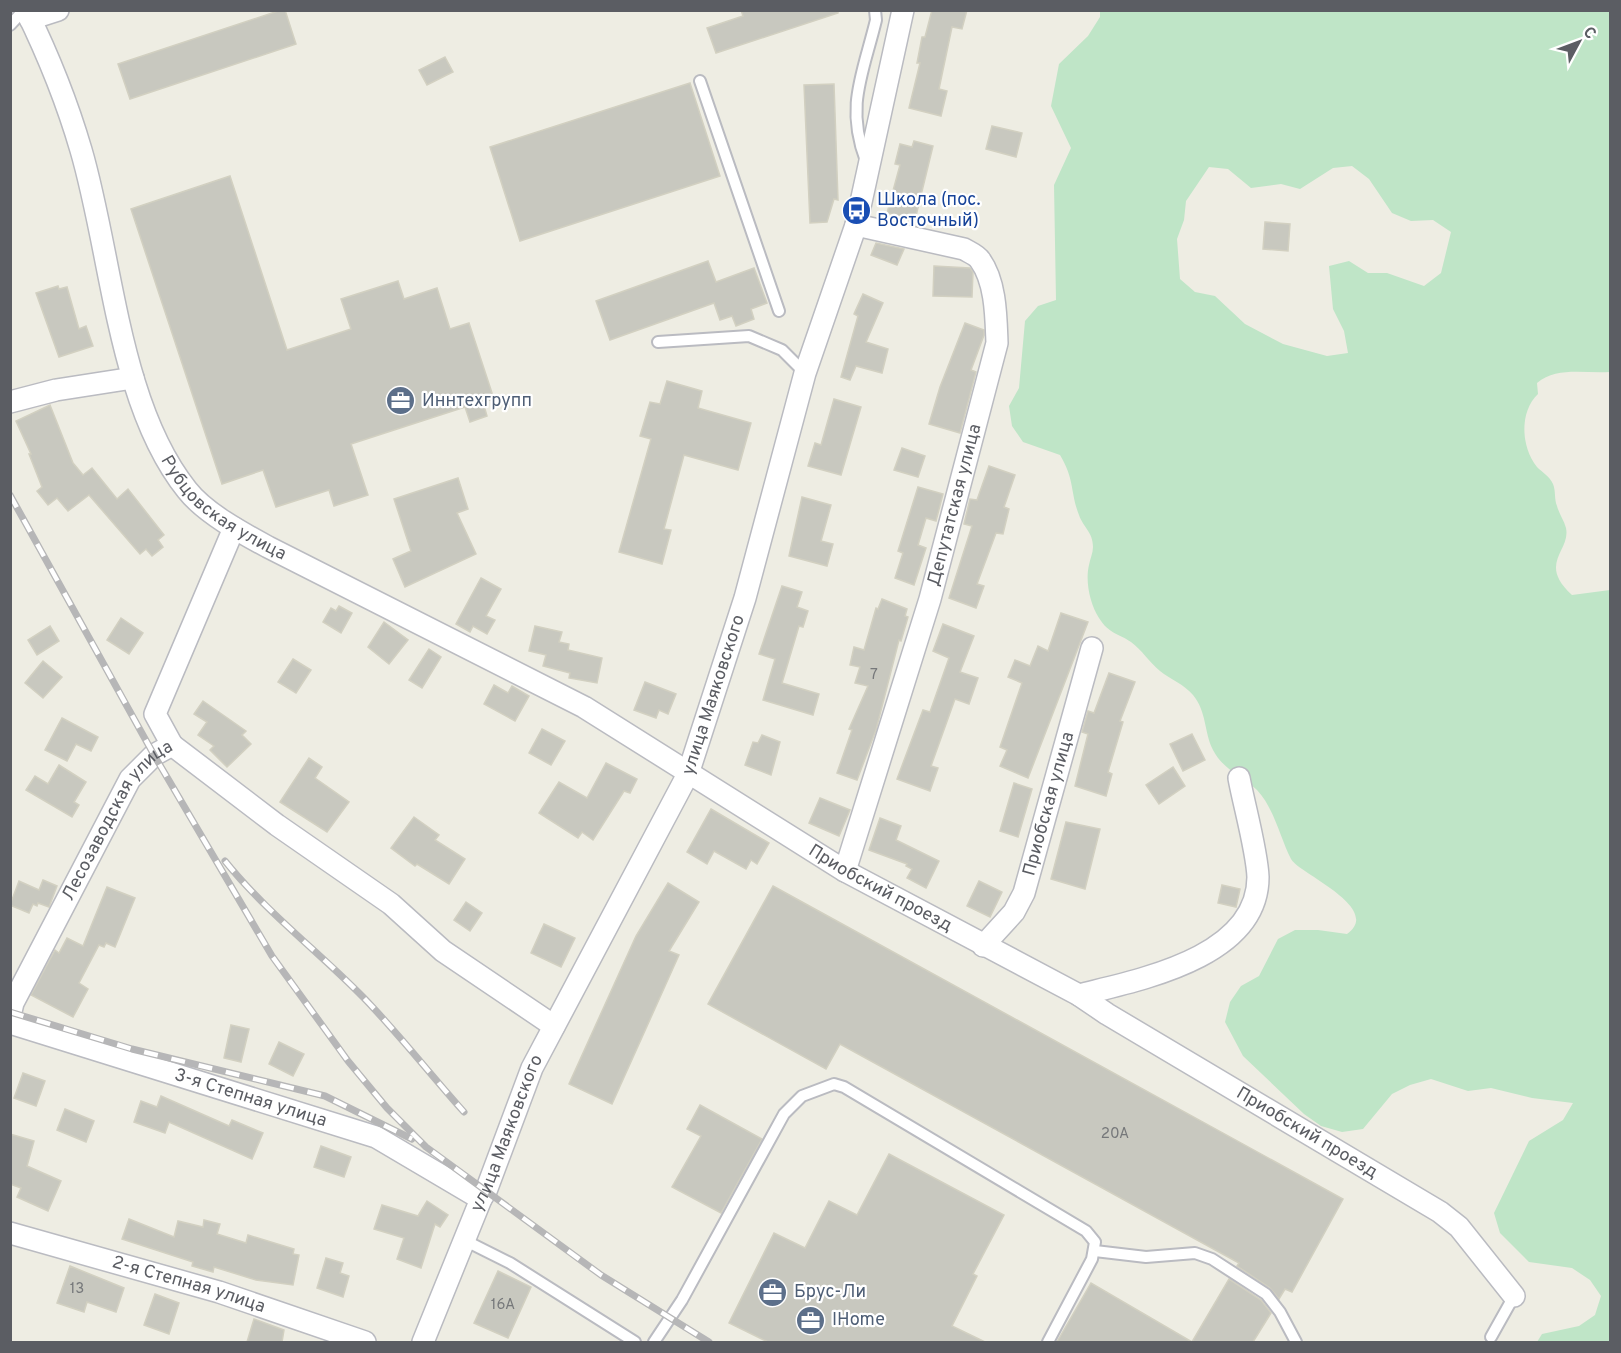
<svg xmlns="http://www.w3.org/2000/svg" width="1621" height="1353" font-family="Overpass,sans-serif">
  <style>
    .green { fill: #bfe5c7; fill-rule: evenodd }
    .building { fill: #c8c8bf; stroke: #d2d0c1; stroke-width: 1.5 }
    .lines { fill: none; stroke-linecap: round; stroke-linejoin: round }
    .lane-casing { stroke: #babbc1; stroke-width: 14 }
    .street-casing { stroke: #babbc1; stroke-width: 24 }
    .lane { stroke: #fff; stroke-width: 10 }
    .street { stroke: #fff; stroke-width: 21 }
    .rail-casing { stroke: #b6b6b7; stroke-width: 7 }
    .rail { stroke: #fff; stroke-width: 4.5; stroke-dasharray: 14; stroke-linecap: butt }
    .labels { text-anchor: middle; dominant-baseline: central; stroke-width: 4.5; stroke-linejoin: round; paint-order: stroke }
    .number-label { font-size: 15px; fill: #76787a }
    .transit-label { font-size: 18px; fill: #164399; stroke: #fff; text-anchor: start }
    .service-label { font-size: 18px; fill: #4e5e75; stroke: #fff; text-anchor: start }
    .street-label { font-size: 18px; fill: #5b5d63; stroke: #fff }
  </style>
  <rect width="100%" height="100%" fill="#eeede3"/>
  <!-- green -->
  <path class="green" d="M1100,11H1610V372C1586,374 1557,366 1537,383L1538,394C1519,412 1521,447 1537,467C1542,472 1550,477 1553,484C1556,491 1554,499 1557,506C1559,514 1564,520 1566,528C1571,551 1537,563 1572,595L1610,590V1342H1537L1542,1334L1579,1326L1595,1315L1601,1296L1590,1280L1572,1268L1529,1262L1500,1233L1494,1213L1529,1141L1563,1120L1573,1103L1532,1098L1491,1088L1468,1091L1431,1079L1410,1085L1392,1094L1363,1129L1342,1132L1321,1126L1304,1114L1243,1056L1225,1022L1230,1002L1241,986L1259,976L1278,939L1295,930H1318L1347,934C1384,908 1298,873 1291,859C1280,837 1274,808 1257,790C1243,776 1224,771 1213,750C1204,732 1207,712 1193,695C1185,685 1170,679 1160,671C1149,662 1142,650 1131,642C1118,633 1109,634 1099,618C1090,604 1085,581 1089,565C1090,559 1093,553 1093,547C1093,532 1083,527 1079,515C1070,492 1075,480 1060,455L1023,442L1012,426L1009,406L1019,388L1025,321L1038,306L1056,300L1054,185L1071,148L1051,106L1059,64L1088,36L1100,17ZM1352,166L1369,179L1392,213L1411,221L1433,220L1451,232L1441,273L1424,286L1387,273H1368L1349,261L1329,266L1333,309L1344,331L1348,353L1327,356L1283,344L1245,324L1215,296L1195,292L1180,279L1177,239L1184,220L1186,201L1209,167L1228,169L1251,188L1281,184L1300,189L1333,168Z"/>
  <!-- building -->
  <g class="building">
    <polygon points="281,10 285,10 296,44 130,99 118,64"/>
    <polygon points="741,10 838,10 838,13 716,53 707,28 743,16"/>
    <polygon points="932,10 967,10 962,29 952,27 939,89 947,91 941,116 909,108 920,63 917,63 922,37 925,37"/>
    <polygon points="445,57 453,72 427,85 419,70"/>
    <polygon points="690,83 720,176 520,241 490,147"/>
    <polygon points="834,84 838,200 834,199 827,222 810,223 804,85"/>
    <polygon points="992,126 1022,133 1016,157 986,149"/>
    <polygon points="914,141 933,146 915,220 887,213 900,165 895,164 900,144 912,147"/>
    <polygon points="230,176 287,350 351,329 341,299 398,281 404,299 437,288 450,329 469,323 494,399 483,402 487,416 470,422 465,407 351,444 368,495 334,506 329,490 276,507 263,470 222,484 131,209"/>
    <polygon points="1265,222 1290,224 1288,251 1263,249"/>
    <polygon points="876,243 904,249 897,265 871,255"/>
    <polygon points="708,261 716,282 754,268 767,303 751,309 754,319 736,326 732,316 720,320 714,303 610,340 596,301"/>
    <polygon points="934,266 970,268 973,272 972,297 933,296"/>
    <polygon points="58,286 59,289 67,287 79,329 86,326 93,346 59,357 36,293"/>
    <polygon points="863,294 883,303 866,342 888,349 882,373 856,366 850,380 841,377 858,316 854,314"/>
    <polygon points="965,323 984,330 984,335 971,370 976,372 960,433 929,424 940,387"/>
    <polygon points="667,381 702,391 698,408 751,423 738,470 684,455 664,529 671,530 662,564 619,552 651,439 640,436 650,402 660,404"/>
    <polygon points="834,399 861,407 841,475 808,466 815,443 821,445"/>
    <polygon points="50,405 73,463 83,475 92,468 117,499 128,489 164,535 158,540 163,547 152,556 146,549 140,554 89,495 68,511 57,498 48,505 37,491 42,487 29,454 31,454 16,421"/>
    <polygon points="902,448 925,456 918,477 894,470"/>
    <polygon points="989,466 1015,475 1004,507 1009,509 1003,534 996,533 977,584 984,586 976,608 949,598 972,526 964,524 970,499 977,500"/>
    <polygon points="458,478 468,509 457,513 476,554 405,587 393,559 411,551 394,499"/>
    <polygon points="918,487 943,494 936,521 926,518 918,545 926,548 914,585 895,578 903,553 898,551"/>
    <polygon points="802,497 831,505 821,541 833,544 827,566 789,556"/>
    <polygon points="481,578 501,589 486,616 495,620 487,634 473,626 470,632 456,624"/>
    <polygon points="782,586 802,592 797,607 808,611 803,627 799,626 782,683 819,694 813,715 763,700 775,659 759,654"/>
    <polygon points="882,599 907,609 905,616 908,617 901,641 899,640 876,730 857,780 837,773 852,730 849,729 868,686 855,683 860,667 850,665 854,647 864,650 876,608 878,609"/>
    <polygon points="339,606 352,613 341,633 323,622 331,608 336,611"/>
    <polygon points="1061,613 1088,622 1028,778 1000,766 1007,750 1000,747 1022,683 1008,677 1015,660 1030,666 1038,646 1048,651"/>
    <polygon points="121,618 143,633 129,654 107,640"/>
    <polygon points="384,622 408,640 389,664 368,647"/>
    <polygon points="943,624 974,636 960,672 978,678 969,704 955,699 931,766 938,768 930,791 897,779 923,710 930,712 949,658 933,651"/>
    <polygon points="50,626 59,641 37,655 28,640"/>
    <polygon points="535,626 562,632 559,642 569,644 568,650 602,658 597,683 569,678 570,673 543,666 546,655 529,651"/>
    <polygon points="429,649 441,657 422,688 409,680"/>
    <polygon points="293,659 311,670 296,693 278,682"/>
    <polygon points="43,661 62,677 43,698 25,683"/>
    <polygon points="1109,673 1135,682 1120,721 1123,722 1108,772 1112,774 1106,796 1075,786 1088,734 1082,732 1088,711 1094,713"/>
    <polygon points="645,682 676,694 668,714 659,710 656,718 634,710"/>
    <polygon points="494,685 508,693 512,686 529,696 515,721 484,704"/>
    <polygon points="203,701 246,731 242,735 251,744 227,767 210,750 214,746 198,735 207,722 194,714"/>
    <polygon points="62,718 98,737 91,751 76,744 67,761 45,750"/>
    <polygon points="542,729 565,741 551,765 529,753"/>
    <polygon points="1192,734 1205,760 1183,771 1170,744"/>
    <polygon points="762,735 780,742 771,775 745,765 753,742 758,743"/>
    <polygon points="309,758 322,767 315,778 349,802 327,832 280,802"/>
    <polygon points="606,763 637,779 630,793 624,791 593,840 582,832 578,838 539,813 559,782 587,798"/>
    <polygon points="59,765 86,782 74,802 79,805 72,817 26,790 35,776 48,784"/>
    <polygon points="1173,767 1185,786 1159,804 1146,785"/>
    <polygon points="1014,783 1032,789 1018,837 1000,831"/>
    <polygon points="820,798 850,810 839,836 809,823"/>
    <polygon points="711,809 769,843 757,864 751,860 746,869 714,851 707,864 687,852"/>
    <polygon points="414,817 439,835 435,840 465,859 449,884 417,864 415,866 391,848"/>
    <polygon points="880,818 901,826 896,840 939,861 926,888 907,878 912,869 906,866 907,864 869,850"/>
    <polygon points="1066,822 1100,829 1085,889 1051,879"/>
    <polygon points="43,880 57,886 49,907 38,903 37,906 33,904 29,913 10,905 19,881 39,890"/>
    <polygon points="979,881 1002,892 990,917 967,906"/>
    <polygon points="668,883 699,902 669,951 679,955 612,1104 569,1084 636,936"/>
    <polygon points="1222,885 1240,889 1236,907 1218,903"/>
    <polygon points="773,886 1343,1199 1292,1292 1285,1289 1279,1299 1270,1288 1237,1266 1239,1263 840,1044 826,1069 708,1004"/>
    <polygon points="107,887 135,898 115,947 106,943 104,947 99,945 79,983 88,989 73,1017 31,995 55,950 59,953 67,938 83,946"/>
    <polygon points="466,902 482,913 470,931 454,920"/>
    <polygon points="544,924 575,938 561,967 531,953"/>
    <polygon points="231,1025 249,1029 241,1062 224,1058"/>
    <polygon points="279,1042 304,1054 293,1076 269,1064"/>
    <polygon points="23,1073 45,1081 36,1106 14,1098"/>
    <polygon points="161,1096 229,1126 232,1120 263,1133 252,1159 169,1122 165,1133 134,1122 141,1101 157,1107"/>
    <polygon points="700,1105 762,1139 721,1213 672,1187 701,1136 687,1129"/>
    <polygon points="65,1109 94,1121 86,1142 57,1130"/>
    <polygon points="10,1134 34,1141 27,1166 61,1181 48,1211 17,1197 21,1188 10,1184"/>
    <polygon points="321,1146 351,1157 344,1177 314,1167"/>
    <polygon points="889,1154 1004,1215 973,1274 977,1276 952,1326 985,1342 768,1342 729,1323 774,1233 805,1248 829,1201 857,1215"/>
    <polygon points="427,1201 448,1215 440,1227 435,1224 421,1268 397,1259 404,1238 374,1229 382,1205 418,1216"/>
    <polygon points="129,1219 174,1237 178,1221 203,1227 204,1220 220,1224 217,1234 246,1243 248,1235 294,1249 293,1254 299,1255 293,1285 256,1280 214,1267 213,1272 192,1266 193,1262 122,1239"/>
    <polygon points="326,1258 343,1263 340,1273 349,1276 343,1297 317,1288"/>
    <polygon points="70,1266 124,1288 116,1312 87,1302 84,1312 57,1303"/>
    <polygon points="498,1271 531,1287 508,1338 474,1323"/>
    <polygon points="1229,1279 1261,1300 1271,1313 1253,1342 1057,1342 1091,1283 1192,1342"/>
    <polygon points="155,1294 179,1303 169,1334 144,1325"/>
    <polygon points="254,1319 284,1330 282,1342 247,1342"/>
  </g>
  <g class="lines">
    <defs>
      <g id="lane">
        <polyline points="10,25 24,10"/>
        <polyline points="700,81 779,311"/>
        <path d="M866,161C845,106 863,74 876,20L875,10"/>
        <polyline points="658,342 749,336 782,350 805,373"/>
        <polyline points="464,1240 510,1263 635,1342"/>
        <polyline points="1095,1251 1146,1257 1195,1253 1212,1259 1266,1294 1280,1312 1296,1342"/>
        <polyline points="1491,1337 1514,1296"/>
        <polyline points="654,1342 682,1300 784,1114 802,1096 834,1084 844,1087 1086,1231 1095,1242 1092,1259 1048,1342"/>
      </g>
      <g id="street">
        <path id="s1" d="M26,10C48,55 67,102 81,150C112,255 118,404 187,490C205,513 242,533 268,547L584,707L845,871L1079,995L1107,1014L1440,1212L1459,1227L1514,1296"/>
        <polyline points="30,19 58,10"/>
        <polyline points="10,402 56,390 133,378"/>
        <polyline points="172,745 277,825 391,904 443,951 554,1026"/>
        <path id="s2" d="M845,871L930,599L997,343C996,317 996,282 980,260C977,255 969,252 964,249L856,225"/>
        <path id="s3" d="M983,946L1014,912L1024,893L1092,648"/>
        <path d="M1079,995C1138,980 1258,958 1258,877C1257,851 1244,805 1239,778"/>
        <path id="s4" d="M10,1016L13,1003L130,779L154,755L172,745L155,714L234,528"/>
        <path id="s5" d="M10,1023L376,1137L481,1199"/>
        <path id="s6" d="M10,1233L219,1292L365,1342"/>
        <path id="s7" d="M423,1342L481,1199L486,1191L532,1068L688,774L745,598L805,373L856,225L903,10"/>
      </g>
    </defs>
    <!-- lane casing -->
    <use href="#lane" class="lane-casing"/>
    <!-- street casing -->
    <use href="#street" class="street-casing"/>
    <!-- lane -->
    <use href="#lane" class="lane"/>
    <!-- street -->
    <use href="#street" class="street"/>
    <defs>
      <g id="rail">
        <polyline points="10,495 154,755 272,956 348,1061 387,1108 426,1147 601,1275 709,1342"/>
        <path d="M225,861C266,912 318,951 363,997C398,1033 430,1074 464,1112"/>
        <polyline points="10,1012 132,1049 325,1096 412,1139"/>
      </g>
    </defs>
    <!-- rail casing -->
    <use href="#rail" class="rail-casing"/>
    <!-- rail -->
    <use href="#rail" class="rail"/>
  </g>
  <!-- icons -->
  <defs>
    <symbol id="bus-disc" viewBox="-11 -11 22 22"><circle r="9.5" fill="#1a4fb4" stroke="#fff"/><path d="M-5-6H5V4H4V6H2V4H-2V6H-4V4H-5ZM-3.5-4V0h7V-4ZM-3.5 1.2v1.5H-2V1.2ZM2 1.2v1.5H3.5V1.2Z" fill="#fff"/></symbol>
    <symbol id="office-disc" viewBox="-11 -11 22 22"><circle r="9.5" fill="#5c6f8a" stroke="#fff"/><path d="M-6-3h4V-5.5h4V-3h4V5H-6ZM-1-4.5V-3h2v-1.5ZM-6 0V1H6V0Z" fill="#fff"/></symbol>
  </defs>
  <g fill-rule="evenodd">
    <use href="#bus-disc" x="840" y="194" width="33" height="33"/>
    <use href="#office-disc" x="384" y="384" width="33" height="33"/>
    <use href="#office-disc" x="756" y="1276" width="33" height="33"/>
    <use href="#office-disc" x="794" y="1304" width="33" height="33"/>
  </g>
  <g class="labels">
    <!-- number labels -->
    <g class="number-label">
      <text x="874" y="675">7</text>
      <text x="1115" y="1134">20А</text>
      <text x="77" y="1289">13</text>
      <text x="503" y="1305">16А</text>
    </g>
    <!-- transit labels -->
    <g class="transit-label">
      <text x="877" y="200">Школа (пос.<tspan x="877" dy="21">Восточный)</tspan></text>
    </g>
    <!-- service labels -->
    <g class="service-label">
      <text x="422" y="401">Иннтехгрупп</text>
      <text x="794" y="1292">Брус-Ли</text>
      <text x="832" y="1320">IHome</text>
    </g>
    <!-- street labels -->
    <g class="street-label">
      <text stroke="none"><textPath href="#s1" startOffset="549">Рубцовская улица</textPath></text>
      <text stroke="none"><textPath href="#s2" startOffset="382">Депутатская улица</textPath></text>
      <text stroke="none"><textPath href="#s7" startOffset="711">улица Маяковского</textPath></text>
      <text stroke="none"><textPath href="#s3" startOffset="160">Приобская улица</textPath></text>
      <text stroke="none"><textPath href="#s4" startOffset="225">Лесозаводская улица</textPath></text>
      <text stroke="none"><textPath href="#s1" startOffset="1311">Приобский проезд</textPath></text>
      <text stroke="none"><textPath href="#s5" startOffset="252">3-я Степная улица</textPath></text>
      <text stroke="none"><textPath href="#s1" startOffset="1803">Приобский проезд</textPath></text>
      <text stroke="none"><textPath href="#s7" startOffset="225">улица Маяковского</textPath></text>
      <text stroke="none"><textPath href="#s6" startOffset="186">2-я Степная улица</textPath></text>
    </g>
  </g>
  <!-- border -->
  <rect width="1621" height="1353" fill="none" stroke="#5b5d63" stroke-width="24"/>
  <!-- north arrow -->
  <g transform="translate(1579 42) rotate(49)" stroke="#ffffff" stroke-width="4.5" paint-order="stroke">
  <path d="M0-4.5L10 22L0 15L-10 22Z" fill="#5b5d63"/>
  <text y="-9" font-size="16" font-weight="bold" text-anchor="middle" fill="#5b5d63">С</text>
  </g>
</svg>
